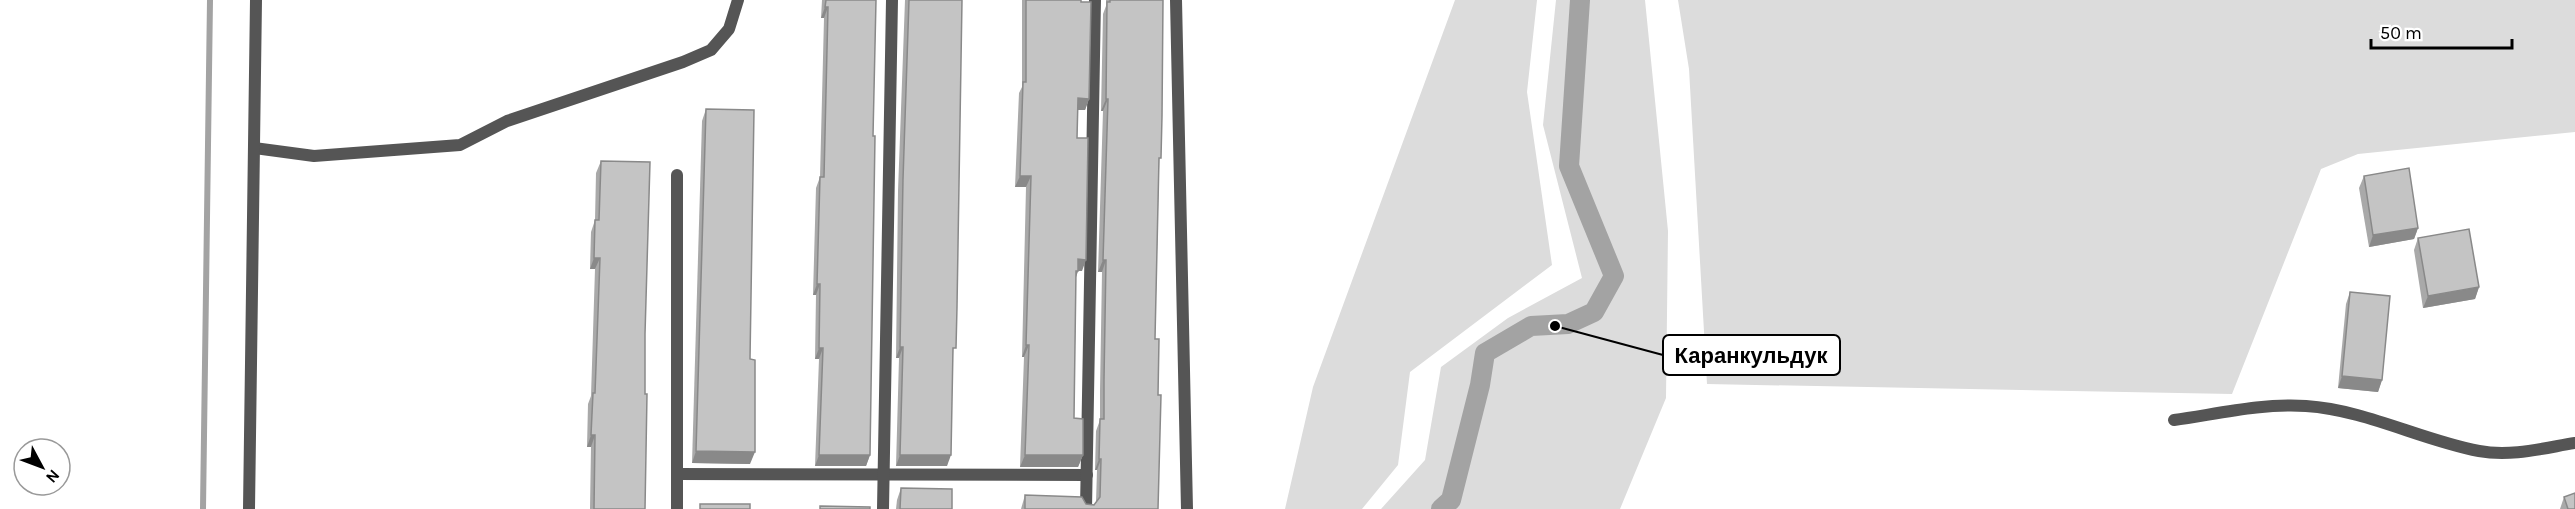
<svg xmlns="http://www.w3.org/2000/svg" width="2575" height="509" font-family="Karla,sans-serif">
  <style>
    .green { fill: #dcdcdc }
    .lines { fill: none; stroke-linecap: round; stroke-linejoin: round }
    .stream { stroke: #a3a3a3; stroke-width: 6 }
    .canal { stroke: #a3a3a3; stroke-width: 20 }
    .service { stroke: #555; stroke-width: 12 }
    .minor { stroke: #555; stroke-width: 12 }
    .wall { fill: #a9a9a9 }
    .shaded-wall { fill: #898989 }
    .building { fill: #c4c4c4; stroke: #898989; stroke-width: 1.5 }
    .leader { fill: none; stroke: #000; stroke-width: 2 }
    .callout-dot { fill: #000; stroke: #fff; stroke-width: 2 }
    .callout { fill: #fff; stroke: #000; stroke-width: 2 }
    .callout-label { font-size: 22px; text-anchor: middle; font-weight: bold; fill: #000 }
  </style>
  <rect width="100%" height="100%" fill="#fff"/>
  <!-- green -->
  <g class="green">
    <polygon points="1455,0 1537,0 1527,92 1552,265 1410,372 1398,465 1362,509 1285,509 1313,387"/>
    <polygon points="1556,0 1645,0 1668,231 1666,398 1620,509 1381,509 1425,460 1441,367 1508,318 1582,278 1543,125"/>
    <polygon points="1678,0 2575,0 2575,132 2358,154 2321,169 2232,394 1707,384 1689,69"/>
  </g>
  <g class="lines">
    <!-- stream -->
    <polyline class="stream" points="203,509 210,0"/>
    <!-- canal -->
    <polyline class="canal" points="1441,509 1451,500 1480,385 1485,353 1531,326 1568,324 1594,312 1614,276 1569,166 1580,0"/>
    <!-- service -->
    <polyline class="service" points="254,148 314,156 460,145 507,121 683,62 711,50 729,29 738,0"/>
    <!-- minor -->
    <g class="minor">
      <polyline points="1176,0 1187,509"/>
      <path d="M2174,420C2217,414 2262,403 2306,406C2366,410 2421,440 2479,451C2511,457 2544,448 2575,443"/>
      <polyline points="677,474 1087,475"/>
      <polyline points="249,509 256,0"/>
      <polyline points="677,509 677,175"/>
      <polyline points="883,509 892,0"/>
      <polyline points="1086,509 1095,0"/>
    </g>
  </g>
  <!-- wall -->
  <g class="wall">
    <polygon points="822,0 876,0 873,136 870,455 866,466 815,466 819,359 815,359 816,295 813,295 816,188 820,177 824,18 821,18"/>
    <polygon points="905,0 962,0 953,356 947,466 896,466 899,358 896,358 898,191"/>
    <polygon points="1022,0 1081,0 1089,99 1085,110 1078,110 1077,138 1082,271 1078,271 1076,277 1074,418 1083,455 1078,467 1020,467 1024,357 1022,357 1026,187 1015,187 1019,93 1022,87"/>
    <polygon points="1106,0 1163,0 1155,339 1158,395 1158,509 1021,509 1025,495 1086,504 1094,505 1096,502 1097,470 1095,470 1096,431 1100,420 1100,391 1102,272 1098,272 1103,111 1101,111 1103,14 1106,6"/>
    <polygon points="706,109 750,359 750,464 692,463 702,121"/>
    <polygon points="601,161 645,334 645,509 590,509 591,447 587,447 588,404 591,396 595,269 590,269 591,232 595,220 596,173"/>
    <polygon points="2364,176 2418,228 2414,239 2369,247 2359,188"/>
    <polygon points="2418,238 2479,287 2475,299 2423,308 2414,250"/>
    <polygon points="2350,292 2382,380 2378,392 2338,388 2346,304"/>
    <polygon points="901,488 952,509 896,509 897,500"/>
    <polygon points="2564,497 2575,509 2560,509"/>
  </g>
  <!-- shaded-wall -->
  <g class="shaded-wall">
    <polygon points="825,7 828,7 824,18 821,18"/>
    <polygon points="1078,98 1089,99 1085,110 1074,110"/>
    <polygon points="1106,99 1108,99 1103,111 1101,111"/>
    <polygon points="1020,176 1031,176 1026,187 1015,187"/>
    <polygon points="2418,228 2414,239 2369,247 2373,235"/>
    <polygon points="594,258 600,258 595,269 590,269"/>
    <polygon points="1078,259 1086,260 1082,271 1078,271 1074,283"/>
    <polygon points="1103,260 1106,260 1102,272 1098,272"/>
    <polygon points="817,284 820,284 816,295 813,295"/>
    <polygon points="2479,287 2475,299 2423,308 2428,296"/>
    <polygon points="1026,345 1029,345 1024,357 1022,357"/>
    <polygon points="900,347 903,347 899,358 896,358"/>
    <polygon points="819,348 823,348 819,359 815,359"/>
    <polygon points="2342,376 2382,380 2378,392 2338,388"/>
    <polygon points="591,435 595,435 591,447 587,447"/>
    <polygon points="696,451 755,452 750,464 692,463"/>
    <polygon points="819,455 870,455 866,466 815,466"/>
    <polygon points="900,455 951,455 947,466 896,466"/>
    <polygon points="1025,455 1083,455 1078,467 1020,467"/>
    <polygon points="1099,459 1101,459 1097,470 1095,470"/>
  </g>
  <!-- building -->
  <g class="building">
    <polygon points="826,0 876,0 873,136 875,136 870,455 819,455 823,348 819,348 820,284 817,284 820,177 824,177 828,7 825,7"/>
    <polygon points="909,0 962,0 957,307 956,348 953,348 951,455 900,455 903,347 900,347 903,179"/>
    <polygon points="1026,0 1081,0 1081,2 1091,2 1089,99 1078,98 1077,138 1088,138 1086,260 1078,259 1078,271 1076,271 1074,418 1083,419 1083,455 1025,455 1029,345 1026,345 1031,176 1020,176 1023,82 1026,82"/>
    <polygon points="1110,0 1163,0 1162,116 1161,158 1159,158 1155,339 1159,339 1158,395 1161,395 1158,509 1025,509 1025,495 1082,497 1086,504 1094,505 1100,497 1101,459 1099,459 1100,419 1104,419 1104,379 1106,260 1103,260 1108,99 1106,99 1107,2 1110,2"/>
    <polygon points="706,109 754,110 750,359 755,360 755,452 696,451"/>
    <polygon points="601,161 650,162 645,334 645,394 647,394 645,509 594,509 595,435 591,435 593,393 595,393 600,258 594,258 595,220 599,220"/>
    <polygon points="2409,168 2418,228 2373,235 2364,176"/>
    <polygon points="2469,229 2479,287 2428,296 2418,238"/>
    <polygon points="2350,292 2390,296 2382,380 2342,376"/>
    <polygon points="901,488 952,489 952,509 900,509"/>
    <polygon points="2575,493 2575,509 2568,509 2564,497"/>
    <rect x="700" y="504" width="50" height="5"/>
    <polygon points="820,506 870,507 870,509 820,509"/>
  </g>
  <!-- callouts -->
  <path class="leader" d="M1555 326L1663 355"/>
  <circle class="callout-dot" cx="1555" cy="326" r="6"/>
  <rect class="callout" x="1663" y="335" width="177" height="40" rx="6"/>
  <g class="callout-label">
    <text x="1751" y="363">Каранкульдук</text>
  </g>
  <!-- north arrow -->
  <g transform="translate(42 467) rotate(131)"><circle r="28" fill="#ffffff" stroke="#999999" stroke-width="1.5"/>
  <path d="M0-4.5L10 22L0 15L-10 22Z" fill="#000000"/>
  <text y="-9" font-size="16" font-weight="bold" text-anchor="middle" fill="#000000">N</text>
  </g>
  <!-- scale -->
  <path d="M2371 39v9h141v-9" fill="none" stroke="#000000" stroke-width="3"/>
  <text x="2380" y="39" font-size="18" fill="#000000" stroke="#ffffff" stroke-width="4.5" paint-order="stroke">50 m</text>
</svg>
